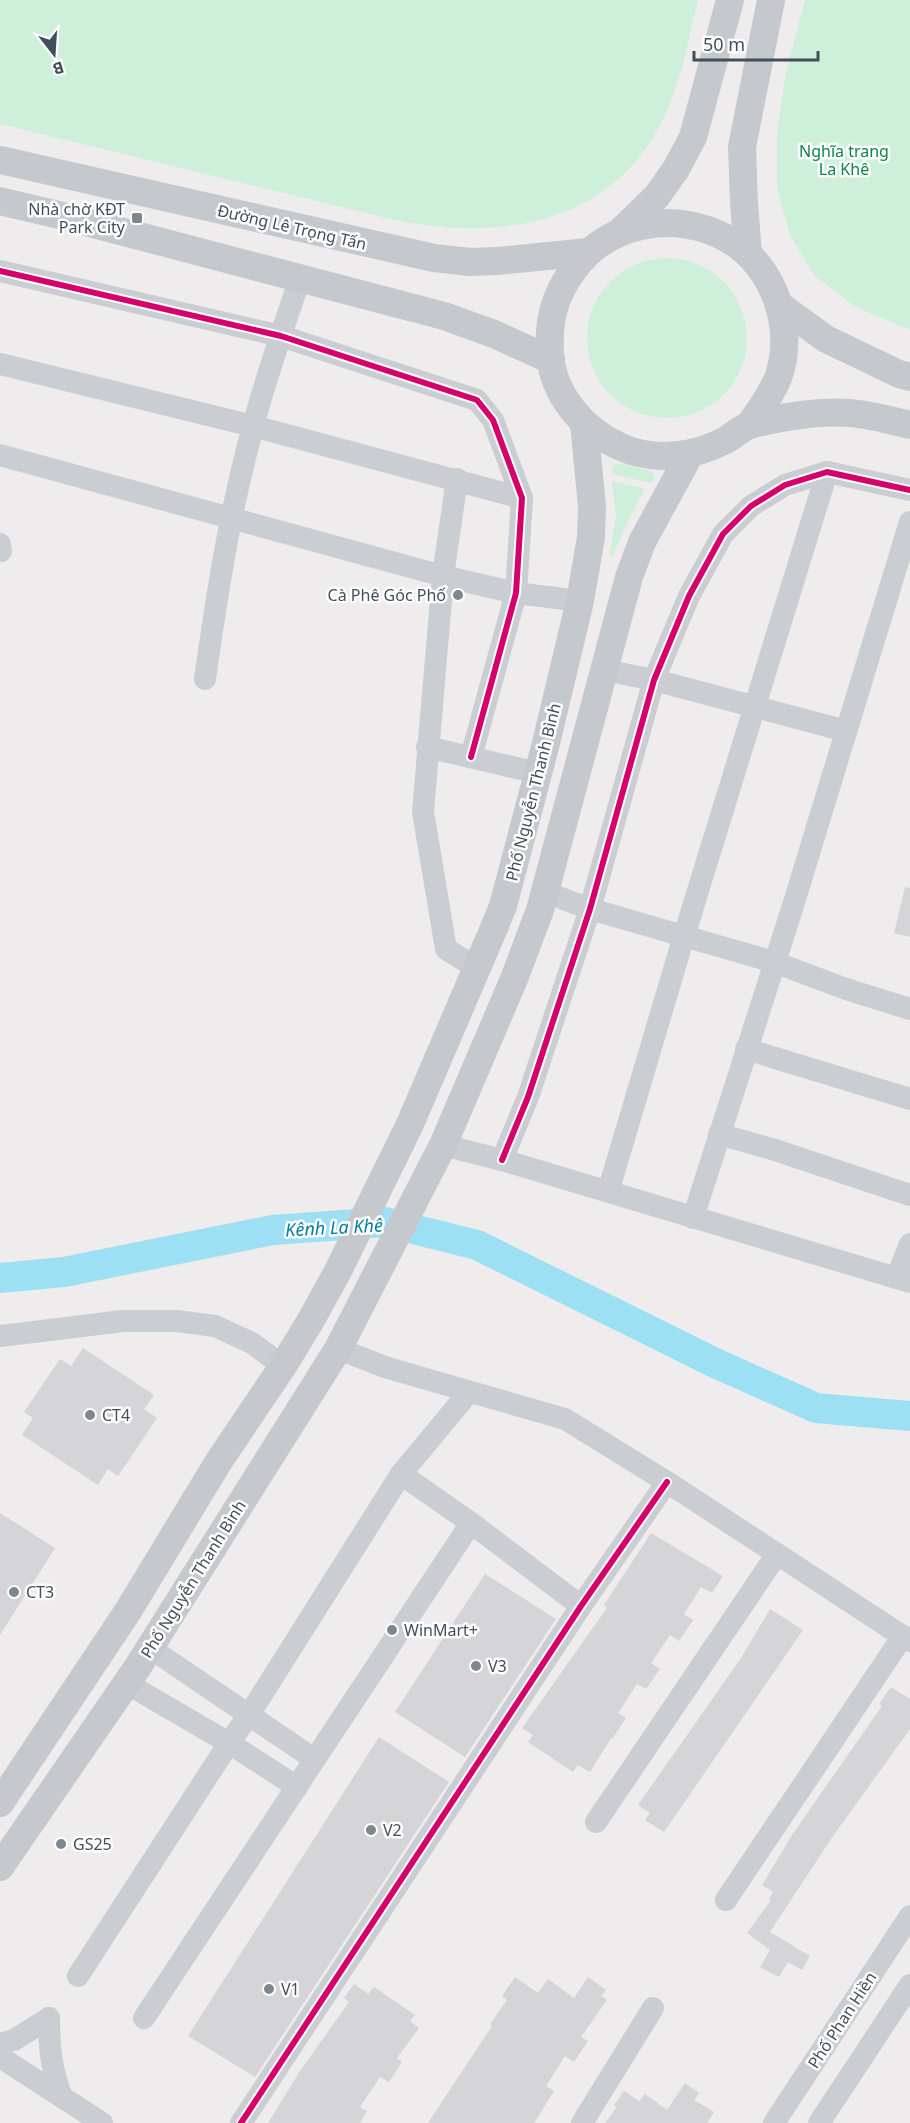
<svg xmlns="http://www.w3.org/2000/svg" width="910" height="2123" font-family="'Noto Sans',sans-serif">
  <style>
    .green { fill: #cef0db }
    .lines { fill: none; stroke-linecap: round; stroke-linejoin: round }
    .river { stroke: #9ee0f3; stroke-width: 30 }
    .building { fill: #d5d4d7 }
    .minor { stroke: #cacdd2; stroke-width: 22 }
    .major { stroke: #c5c9ce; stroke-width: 28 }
    .cycleway-casing { stroke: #fff; stroke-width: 10 }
    .cycleway { stroke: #d6006c; stroke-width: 6 }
    .poi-dot { fill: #7e868e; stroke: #fff; stroke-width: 2 }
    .labels { text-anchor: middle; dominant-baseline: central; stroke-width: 5; stroke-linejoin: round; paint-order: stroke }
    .park-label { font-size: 16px; fill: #0c8449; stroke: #fff }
    .poi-label { font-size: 16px; fill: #424f5b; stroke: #fff; text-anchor: start }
    .street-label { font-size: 16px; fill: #424f5b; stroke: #fff }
    .water-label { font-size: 18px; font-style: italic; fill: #027da1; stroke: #fff }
  </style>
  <rect width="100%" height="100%" fill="#eeecec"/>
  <!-- green -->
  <g class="green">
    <path d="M0,0H698C690,31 685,63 674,93C630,219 513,244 395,220L0,124Z"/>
    <polygon points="805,0 910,0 910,330 856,307 814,275 791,237 777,189 777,132 786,72"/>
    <circle cx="667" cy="338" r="80"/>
    <polygon points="619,463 650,471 654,474 655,479 651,483 613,474 613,466"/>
    <polygon points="612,481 645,489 629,518 613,556 610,555 616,515"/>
  </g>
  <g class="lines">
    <!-- river -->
    <polyline class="river" points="0,1278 64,1272 273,1230 385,1222 477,1245 715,1363 816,1408 910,1416"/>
  </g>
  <!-- building -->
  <g class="building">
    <polygon points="905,887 910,888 910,937 894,933"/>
    <polygon points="83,1348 154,1395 144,1409 157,1418 118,1476 108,1469 98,1485 22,1435 33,1418 24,1412 60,1359 71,1366"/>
    <polygon points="0,1513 55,1548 0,1635"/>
    <polygon points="651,1533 723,1576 712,1593 701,1587 684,1614 693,1620 679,1641 670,1635 651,1663 660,1669 646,1689 637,1684 618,1713 626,1718 612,1739 611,1738 590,1772 578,1765 573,1772 528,1742 533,1735 522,1728 607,1608 604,1605"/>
    <polygon points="485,1574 556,1619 465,1757 395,1712"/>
    <polygon points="770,1609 803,1630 664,1832 645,1820 650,1813 638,1805 741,1658"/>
    <polygon points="891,1687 910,1699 910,1729 831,1839 770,1932 810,1956 802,1970 788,1962 779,1977 760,1967 770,1950 747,1933 771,1900 769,1899 773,1892 762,1885 792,1835 882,1706 879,1704"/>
    <polygon points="379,1737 449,1782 255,2077 188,2036"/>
    <polygon points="515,1977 538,1993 548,1979 574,1998 588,1977 606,1990 601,1996 607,2000 581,2037 588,2041 574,2062 565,2056 546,2086 554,2091 534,2123 428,2123 492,2026 490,2024 507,2000 502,1996"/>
    <polygon points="354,1984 368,1994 374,1987 415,2015 410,2021 419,2028 397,2058 402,2062 389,2082 380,2077 360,2107 367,2111 360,2123 268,2123 300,2071 349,2002 344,1998"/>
    <polygon points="685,2083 699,2093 694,2100 714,2112 707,2123 605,2123 617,2107 614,2105 624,2091 639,2101 645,2094 667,2110"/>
  </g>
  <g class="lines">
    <!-- minor -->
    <g class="minor">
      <polyline points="0,271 281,336 477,400 493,420 522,498 516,593 471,757"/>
      <polyline points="0,364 253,426 522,498"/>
      <polyline points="0,455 443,576 516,593 580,601"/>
      <polyline points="457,479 443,576 423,812 446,949 477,968"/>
      <polyline points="0,544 1,551"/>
      <polyline points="604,670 654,680 846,731"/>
      <path d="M205,679C217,594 230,510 253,427C266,376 284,327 300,278"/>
      <polyline points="427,747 538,773"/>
      <polyline points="545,892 590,909 774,962 846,989 910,1009"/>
      <polyline points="746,1049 910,1099"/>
      <polyline points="719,1134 775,1150 910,1195"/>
      <polyline points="443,1145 502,1160 910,1282"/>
      <polyline points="502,1160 528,1097 590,909 654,680 689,596 723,534 751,506 785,485 827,472 910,490"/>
      <polyline points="608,1192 684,936 827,472"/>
      <polyline points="693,1218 792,909 910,522"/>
      <polyline points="897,1277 910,1244"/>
      <polyline points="0,1336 123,1321 177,1321 215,1326 252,1343 283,1366"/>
      <polyline points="338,1349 388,1368 565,1419 667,1482 910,1641"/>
      <polyline points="401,1474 471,1523 581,1606"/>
      <polyline points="150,1648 314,1759"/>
      <polyline points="126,1683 229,1743 297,1787"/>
      <polyline points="596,1822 777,1554"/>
      <polyline points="726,1900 903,1636"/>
      <polyline points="78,1976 229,1743 249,1715 401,1474 469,1392"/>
      <path d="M49,2018C49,2046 51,2070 62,2097"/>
      <polyline points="144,2018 471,1523"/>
      <polyline points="0,2044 14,2040 49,2018"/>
      <polyline points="0,2057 102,2123"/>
      <polyline points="241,2123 581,1606 667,1482"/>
      <polyline points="582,2123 653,2008"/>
      <polyline points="774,2123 910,1916"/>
      <polyline points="819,2123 910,1985"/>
    </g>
    <!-- major -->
    <g class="major">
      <polyline points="0,160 434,258 470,262 498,261 588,252"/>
      <polyline points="0,201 59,215 444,316 494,334 551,360"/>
      <polyline points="621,231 657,196 676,169 693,137 730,0"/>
      <polyline points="748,254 744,203 742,147 771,0"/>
      <polyline points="779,305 826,339 899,374 910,377"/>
      <path d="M750,424C760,410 771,395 778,378C796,329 774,265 728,239C677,210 609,221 574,269C554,296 548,320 550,354C553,395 584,431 621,447C654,462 694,457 726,440C735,435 743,426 753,424C783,417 818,411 848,413C868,414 890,420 910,425"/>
      <polyline points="0,1803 128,1611 219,1461 283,1366 311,1320 338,1271 410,1124 491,935 503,906 545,747 580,601 591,537 592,507 584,423"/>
      <polyline points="0,1867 137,1668 338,1349 443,1145 514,979 540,910 629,577 642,542 690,454"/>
    </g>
    <defs>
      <g id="cycleway">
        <polyline points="0,271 281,336 477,400 493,420 522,498 516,593 471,757"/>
        <polyline points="502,1160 528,1097 590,909 654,680 689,596 723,534 751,506 785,485 827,472 910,490"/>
        <polyline points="241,2123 581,1606 667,1482"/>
      </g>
    </defs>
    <!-- cycleway casing -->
    <use href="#cycleway" class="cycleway-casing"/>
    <!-- cycleway -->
    <use href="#cycleway" class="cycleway"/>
  </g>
  <!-- markers -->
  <g class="poi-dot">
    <rect x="131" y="212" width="12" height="12" rx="3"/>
    <circle cx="458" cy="595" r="6"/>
    <circle cx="90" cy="1415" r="6"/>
    <circle cx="14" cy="1592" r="6"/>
    <circle cx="392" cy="1630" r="6"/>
    <circle cx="476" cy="1666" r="6"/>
    <circle cx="371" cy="1830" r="6"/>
    <circle cx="61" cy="1844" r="6"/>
    <circle cx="269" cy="1989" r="6"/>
  </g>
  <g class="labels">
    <!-- park labels -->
    <g class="park-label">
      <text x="844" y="151">Nghĩa trang<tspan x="844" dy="18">La Khê</tspan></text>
    </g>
    <!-- poi labels -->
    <g class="poi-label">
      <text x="125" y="209" text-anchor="end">Nhà chờ KĐT<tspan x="125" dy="18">Park City</tspan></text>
      <text x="446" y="595" text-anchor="end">Cà Phê Góc Phố</text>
      <text x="102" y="1415">CT4</text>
      <text x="26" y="1592">CT3</text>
      <text x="404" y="1630">WinMart+</text>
      <text x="488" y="1666">V3</text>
      <text x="383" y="1830">V2</text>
      <text x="73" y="1844">GS25</text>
      <text x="281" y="1989">V1</text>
    </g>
    <!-- street labels -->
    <g class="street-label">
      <text transform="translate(292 227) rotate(13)">Đường Lê Trọng Tấn</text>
      <text transform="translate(533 792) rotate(-76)">Phố Nguyễn Thanh Bình</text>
      <text transform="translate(193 1579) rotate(-58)">Phố Nguyễn Thanh Bình</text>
      <text transform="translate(842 2020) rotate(-57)">Phố Phan Hiền</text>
    </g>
    <!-- water labels -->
    <g class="water-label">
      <text transform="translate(334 1227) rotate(-3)">Kênh La Khê</text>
    </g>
  </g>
  <!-- north arrow -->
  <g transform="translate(54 54) rotate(163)" stroke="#ffffff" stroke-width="4.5" paint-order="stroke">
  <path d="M0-4.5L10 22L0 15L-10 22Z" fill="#424f5b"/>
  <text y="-9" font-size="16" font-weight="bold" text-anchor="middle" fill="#424f5b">B</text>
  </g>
  <!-- scale -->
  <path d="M694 51v9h124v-9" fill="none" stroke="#424f5b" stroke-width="3"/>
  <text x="703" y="51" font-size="18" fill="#424f5b" stroke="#ffffff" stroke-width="4.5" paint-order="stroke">50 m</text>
</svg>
